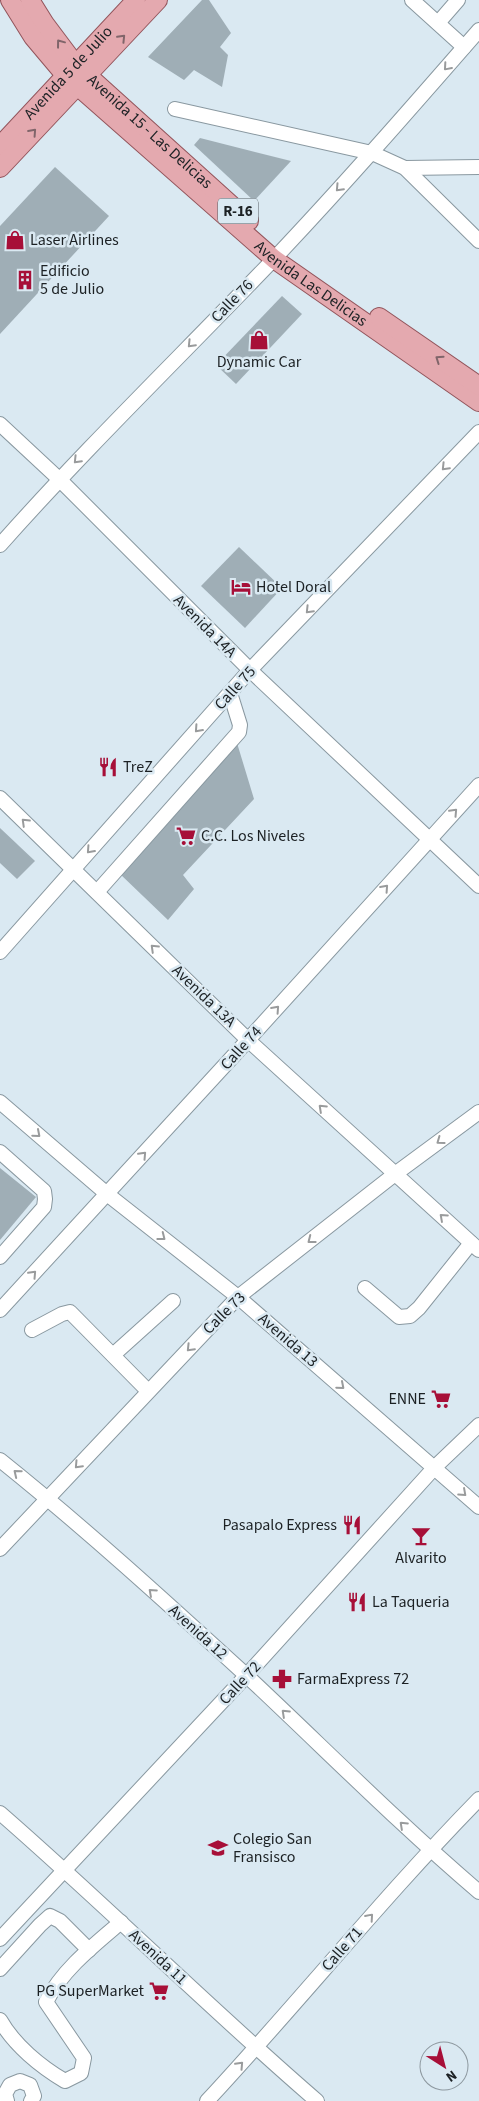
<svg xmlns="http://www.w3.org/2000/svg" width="479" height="2101" font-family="'Source Sans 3',sans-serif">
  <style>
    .building { fill: #9faeb6 }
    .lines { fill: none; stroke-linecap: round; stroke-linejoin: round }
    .minor-casing { stroke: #8998a0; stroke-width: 16 }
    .major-casing { stroke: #92545b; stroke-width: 20 }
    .minor { stroke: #fff; stroke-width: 14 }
    .major { stroke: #e4a9af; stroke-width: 18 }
    .oneway { stroke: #80656a }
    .oneway2 { stroke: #999b9c }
    .labels { text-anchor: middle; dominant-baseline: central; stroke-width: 5; stroke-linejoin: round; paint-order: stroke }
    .shield { fill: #dae9f2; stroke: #555d62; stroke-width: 1 }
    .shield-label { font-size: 15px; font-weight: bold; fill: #1c2124 }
    .street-label { font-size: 16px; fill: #1c2124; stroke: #dae9f2 }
    .poi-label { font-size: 16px; fill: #1c2124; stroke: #dae9f2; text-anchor: start }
  </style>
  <rect width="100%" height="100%" fill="#dae9f2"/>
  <!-- building -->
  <g class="building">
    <polygon points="202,0 209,0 231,33 220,47 228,55 222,87 194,70 184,80 148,57"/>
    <polygon points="200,138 291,161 254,201 194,145"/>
    <polygon points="55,167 109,216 0,334 0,226"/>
    <polygon points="282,296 302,314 236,384 216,365"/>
    <polygon points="239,547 282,588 245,628 201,586"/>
    <polygon points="237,743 254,799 183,875 194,889 168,920 119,873"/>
    <polygon points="0,828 35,861 17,879 0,863"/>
    <polygon points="0,1168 36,1197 0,1240"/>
  </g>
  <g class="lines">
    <defs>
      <g id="minor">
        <polyline points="412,0 464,47"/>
        <polyline points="438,23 458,0"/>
        <polyline points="175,109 372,153 405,168 479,241"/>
        <polyline points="405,168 479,167"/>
        <polyline points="0,424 59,479 250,670 479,886"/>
        <path d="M0,545C87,447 181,356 272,261C343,186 411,108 479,30"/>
        <polyline points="0,798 248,1040 479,1250"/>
        <polyline points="97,892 239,732 240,725 230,693"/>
        <polyline points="0,952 250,670 479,432"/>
        <polyline points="0,1102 107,1194 238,1297 479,1507"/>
        <polyline points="0,1152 44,1191 45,1199 44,1207 0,1257"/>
        <polyline points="365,1288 399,1317 410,1316 419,1308 471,1243"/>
        <polyline points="0,1310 248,1040 479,785"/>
        <polyline points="32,1330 62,1314 70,1312 148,1391"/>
        <polyline points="113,1355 173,1301"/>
        <path d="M0,1460C85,1528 166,1602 247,1676C324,1748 398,1823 479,1892"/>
        <polyline points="0,1549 238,1297 395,1174 479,1112"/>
        <path d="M0,1813C108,1907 209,2008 317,2101"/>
        <polyline points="0,1939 246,1676 435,1467 479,1425"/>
        <polyline points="0,1969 40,1925 50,1916 60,1921 89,1950"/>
        <path d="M0,2020C14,2045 41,2067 65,2081L81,2073L84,2058L46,2002C62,1970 94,1945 121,1922"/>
        <polyline points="7,2101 5,2094 10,2085 20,2081 30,2085 34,2096 31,2101"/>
        <path d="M207,2101C299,2002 384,1896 479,1799"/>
      </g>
      <g id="major">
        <path id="s1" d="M10,0L33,37L65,75L274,259L479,402"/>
        <path id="s2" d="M30,0L45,24L75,64L249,221"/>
        <path id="s3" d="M0,146L136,0"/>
        <polyline points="0,168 158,0"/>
        <polyline points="379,317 479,386"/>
      </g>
    </defs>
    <!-- minor casing -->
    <use href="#minor" class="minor-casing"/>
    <!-- major casing -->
    <use href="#major" class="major-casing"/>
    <!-- minor -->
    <use href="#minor" class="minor"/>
    <!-- major -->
    <use href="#major" class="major"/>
  </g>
  <!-- one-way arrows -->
  <defs><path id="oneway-chevron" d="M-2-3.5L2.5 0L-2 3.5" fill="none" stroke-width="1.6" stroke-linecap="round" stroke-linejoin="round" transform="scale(1.25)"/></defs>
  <g class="oneway">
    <use href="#oneway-chevron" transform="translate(122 38) rotate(-46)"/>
    <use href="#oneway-chevron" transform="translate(60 43) rotate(-127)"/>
    <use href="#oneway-chevron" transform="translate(33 132) rotate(-48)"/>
    <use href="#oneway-chevron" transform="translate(439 359) rotate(-145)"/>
  </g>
  <g class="oneway2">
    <use href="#oneway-chevron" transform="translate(447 67) rotate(131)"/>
    <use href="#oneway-chevron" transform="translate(339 188) rotate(133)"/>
    <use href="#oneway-chevron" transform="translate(191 344) rotate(134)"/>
    <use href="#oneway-chevron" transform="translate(77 460) rotate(134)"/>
    <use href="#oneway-chevron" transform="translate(445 467) rotate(134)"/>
    <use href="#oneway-chevron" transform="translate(309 610) rotate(134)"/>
    <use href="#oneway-chevron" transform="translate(198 729) rotate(132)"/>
    <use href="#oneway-chevron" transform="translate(454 812) rotate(-47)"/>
    <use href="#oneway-chevron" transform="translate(25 822) rotate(-136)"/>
    <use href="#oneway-chevron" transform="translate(90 850) rotate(132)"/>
    <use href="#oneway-chevron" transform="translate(385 888) rotate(-48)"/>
    <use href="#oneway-chevron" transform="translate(154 948) rotate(-136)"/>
    <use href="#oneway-chevron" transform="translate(276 1009) rotate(-48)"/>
    <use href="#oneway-chevron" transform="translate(322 1108) rotate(-137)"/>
    <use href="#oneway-chevron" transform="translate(37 1134) rotate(41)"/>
    <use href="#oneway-chevron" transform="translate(440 1141) rotate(144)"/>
    <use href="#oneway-chevron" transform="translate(143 1155) rotate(-47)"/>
    <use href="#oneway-chevron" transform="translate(443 1217) rotate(-138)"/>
    <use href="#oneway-chevron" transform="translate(162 1237) rotate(38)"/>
    <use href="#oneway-chevron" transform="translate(311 1240) rotate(142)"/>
    <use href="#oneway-chevron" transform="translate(33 1274) rotate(-47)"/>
    <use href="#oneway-chevron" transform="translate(190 1348) rotate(134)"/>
    <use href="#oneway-chevron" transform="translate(341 1386) rotate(41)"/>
    <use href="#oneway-chevron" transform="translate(78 1465) rotate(133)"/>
    <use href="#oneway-chevron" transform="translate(17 1473) rotate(-141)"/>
    <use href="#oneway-chevron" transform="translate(463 1493) rotate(42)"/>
    <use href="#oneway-chevron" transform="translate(152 1592) rotate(-138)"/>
    <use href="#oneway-chevron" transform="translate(285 1713) rotate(-137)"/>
    <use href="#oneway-chevron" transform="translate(403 1825) rotate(-137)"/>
    <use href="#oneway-chevron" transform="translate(370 1917) rotate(-49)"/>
    <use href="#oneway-chevron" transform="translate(240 2065) rotate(-47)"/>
  </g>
  <!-- icons -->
  <defs>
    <symbol id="shop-bare" viewBox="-9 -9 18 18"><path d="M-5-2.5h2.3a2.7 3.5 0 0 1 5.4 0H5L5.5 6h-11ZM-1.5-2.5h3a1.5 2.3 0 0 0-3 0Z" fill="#a70f38" stroke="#dae9f2" stroke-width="2.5" paint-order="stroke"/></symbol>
    <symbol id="building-bare" viewBox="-9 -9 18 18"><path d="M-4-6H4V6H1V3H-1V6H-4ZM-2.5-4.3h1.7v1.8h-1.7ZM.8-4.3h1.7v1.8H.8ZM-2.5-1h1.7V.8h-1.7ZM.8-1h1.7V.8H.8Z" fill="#a70f38" stroke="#dae9f2" stroke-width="2.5" paint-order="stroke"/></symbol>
    <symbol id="hotel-bare" viewBox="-9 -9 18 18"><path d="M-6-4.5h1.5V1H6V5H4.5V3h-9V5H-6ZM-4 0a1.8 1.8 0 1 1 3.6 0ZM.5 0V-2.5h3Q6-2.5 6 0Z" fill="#a70f38" stroke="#dae9f2" stroke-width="2.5" paint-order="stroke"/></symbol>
    <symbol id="restaurant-bare" viewBox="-9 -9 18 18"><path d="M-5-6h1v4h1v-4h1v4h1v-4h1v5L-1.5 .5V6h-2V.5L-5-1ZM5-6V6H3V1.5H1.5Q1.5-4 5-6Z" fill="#a70f38" stroke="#dae9f2" stroke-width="2.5" paint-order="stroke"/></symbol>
    <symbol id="supermarket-bare" viewBox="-9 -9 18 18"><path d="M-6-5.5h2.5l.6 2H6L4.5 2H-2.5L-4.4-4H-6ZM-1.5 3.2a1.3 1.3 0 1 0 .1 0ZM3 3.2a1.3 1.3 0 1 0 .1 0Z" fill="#a70f38" stroke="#dae9f2" stroke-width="2.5" paint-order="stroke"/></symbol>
    <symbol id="bar-bare" viewBox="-9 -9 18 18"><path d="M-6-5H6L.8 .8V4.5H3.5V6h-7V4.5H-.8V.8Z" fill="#a70f38" stroke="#dae9f2" stroke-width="2.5" paint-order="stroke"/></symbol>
    <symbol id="pharmacy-bare" viewBox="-9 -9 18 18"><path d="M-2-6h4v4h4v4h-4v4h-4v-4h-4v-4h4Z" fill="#a70f38" stroke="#dae9f2" stroke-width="2.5" paint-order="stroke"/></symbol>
    <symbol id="school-bare" viewBox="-9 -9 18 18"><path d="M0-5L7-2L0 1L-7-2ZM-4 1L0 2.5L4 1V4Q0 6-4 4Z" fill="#a70f38" stroke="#dae9f2" stroke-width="2.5" paint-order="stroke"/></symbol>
  </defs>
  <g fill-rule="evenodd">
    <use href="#shop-bare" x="1" y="226" width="28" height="28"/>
    <use href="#building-bare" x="11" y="266" width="28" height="28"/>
    <use href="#shop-bare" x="245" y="326" width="28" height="28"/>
    <use href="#hotel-bare" x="227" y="573" width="28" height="28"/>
    <use href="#restaurant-bare" x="94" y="753" width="28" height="28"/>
    <use href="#supermarket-bare" x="172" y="822" width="28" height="28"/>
    <use href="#supermarket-bare" x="427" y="1385" width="28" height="28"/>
    <use href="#restaurant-bare" x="338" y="1511" width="28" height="28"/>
    <use href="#bar-bare" x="407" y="1522" width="28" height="28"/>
    <use href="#restaurant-bare" x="343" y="1588" width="28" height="28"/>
    <use href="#pharmacy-bare" x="268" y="1665" width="28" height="28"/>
    <use href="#school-bare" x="204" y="1834" width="28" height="28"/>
    <use href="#supermarket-bare" x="145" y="1977" width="28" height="28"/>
  </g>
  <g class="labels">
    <!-- shield labels -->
    <rect class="shield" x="218" y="198.5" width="40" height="25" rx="4"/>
    <g class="shield-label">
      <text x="238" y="211">R-16</text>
    </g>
    <!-- street labels -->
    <g class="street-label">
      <text stroke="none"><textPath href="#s3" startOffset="100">Avenida 5 de Julio</textPath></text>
      <text stroke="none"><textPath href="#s2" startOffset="179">Avenida 15 - Las Delicias</textPath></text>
      <text stroke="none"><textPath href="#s1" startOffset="416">Avenida Las Delicias</textPath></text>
      <text transform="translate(232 301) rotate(-46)">Calle 76</text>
      <text transform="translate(205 626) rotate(45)">Avenida 14A</text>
      <text transform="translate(235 688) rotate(-48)">Calle 75</text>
      <text transform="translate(204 996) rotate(44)">Avenida 13A</text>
      <text transform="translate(241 1048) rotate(-48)">Calle 74</text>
      <text transform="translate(224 1313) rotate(-45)">Calle 73</text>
      <text transform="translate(288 1340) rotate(41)">Avenida 13</text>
      <text transform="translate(198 1632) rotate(42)">Avenida 12</text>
      <text transform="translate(240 1683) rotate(-47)">Calle 72</text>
      <text transform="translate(342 1949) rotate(-49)">Calle 71</text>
      <text transform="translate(158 1957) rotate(43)">Avenida 11</text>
    </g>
    <!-- poi labels -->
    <g class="poi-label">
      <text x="30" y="240">Laser Airlines</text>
      <text x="40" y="271">Edificio<tspan x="40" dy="18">5 de Julio</tspan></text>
      <text x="259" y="362" text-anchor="middle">Dynamic Car</text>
      <text x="256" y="587">Hotel Doral</text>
      <text x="123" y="767">TreZ</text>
      <text x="201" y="836">C.C. Los Niveles</text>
      <text x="426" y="1399" text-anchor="end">ENNE</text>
      <text x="337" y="1525" text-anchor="end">Pasapalo Express</text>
      <text x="421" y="1558" text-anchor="middle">Alvarito</text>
      <text x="372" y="1602">La Taqueria</text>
      <text x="297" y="1679">FarmaExpress 72</text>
      <text x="233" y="1839">Colegio San<tspan x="233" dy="18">Fransisco</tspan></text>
      <text x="144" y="1991" text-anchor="end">PG SuperMarket</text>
    </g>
  </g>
  <!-- north arrow -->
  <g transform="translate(444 2066) rotate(144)"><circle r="24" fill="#dae9f2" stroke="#8e99a0"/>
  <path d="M0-4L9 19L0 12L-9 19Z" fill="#a70f38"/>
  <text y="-8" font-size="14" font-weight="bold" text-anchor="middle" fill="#1c2124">N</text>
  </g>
</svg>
